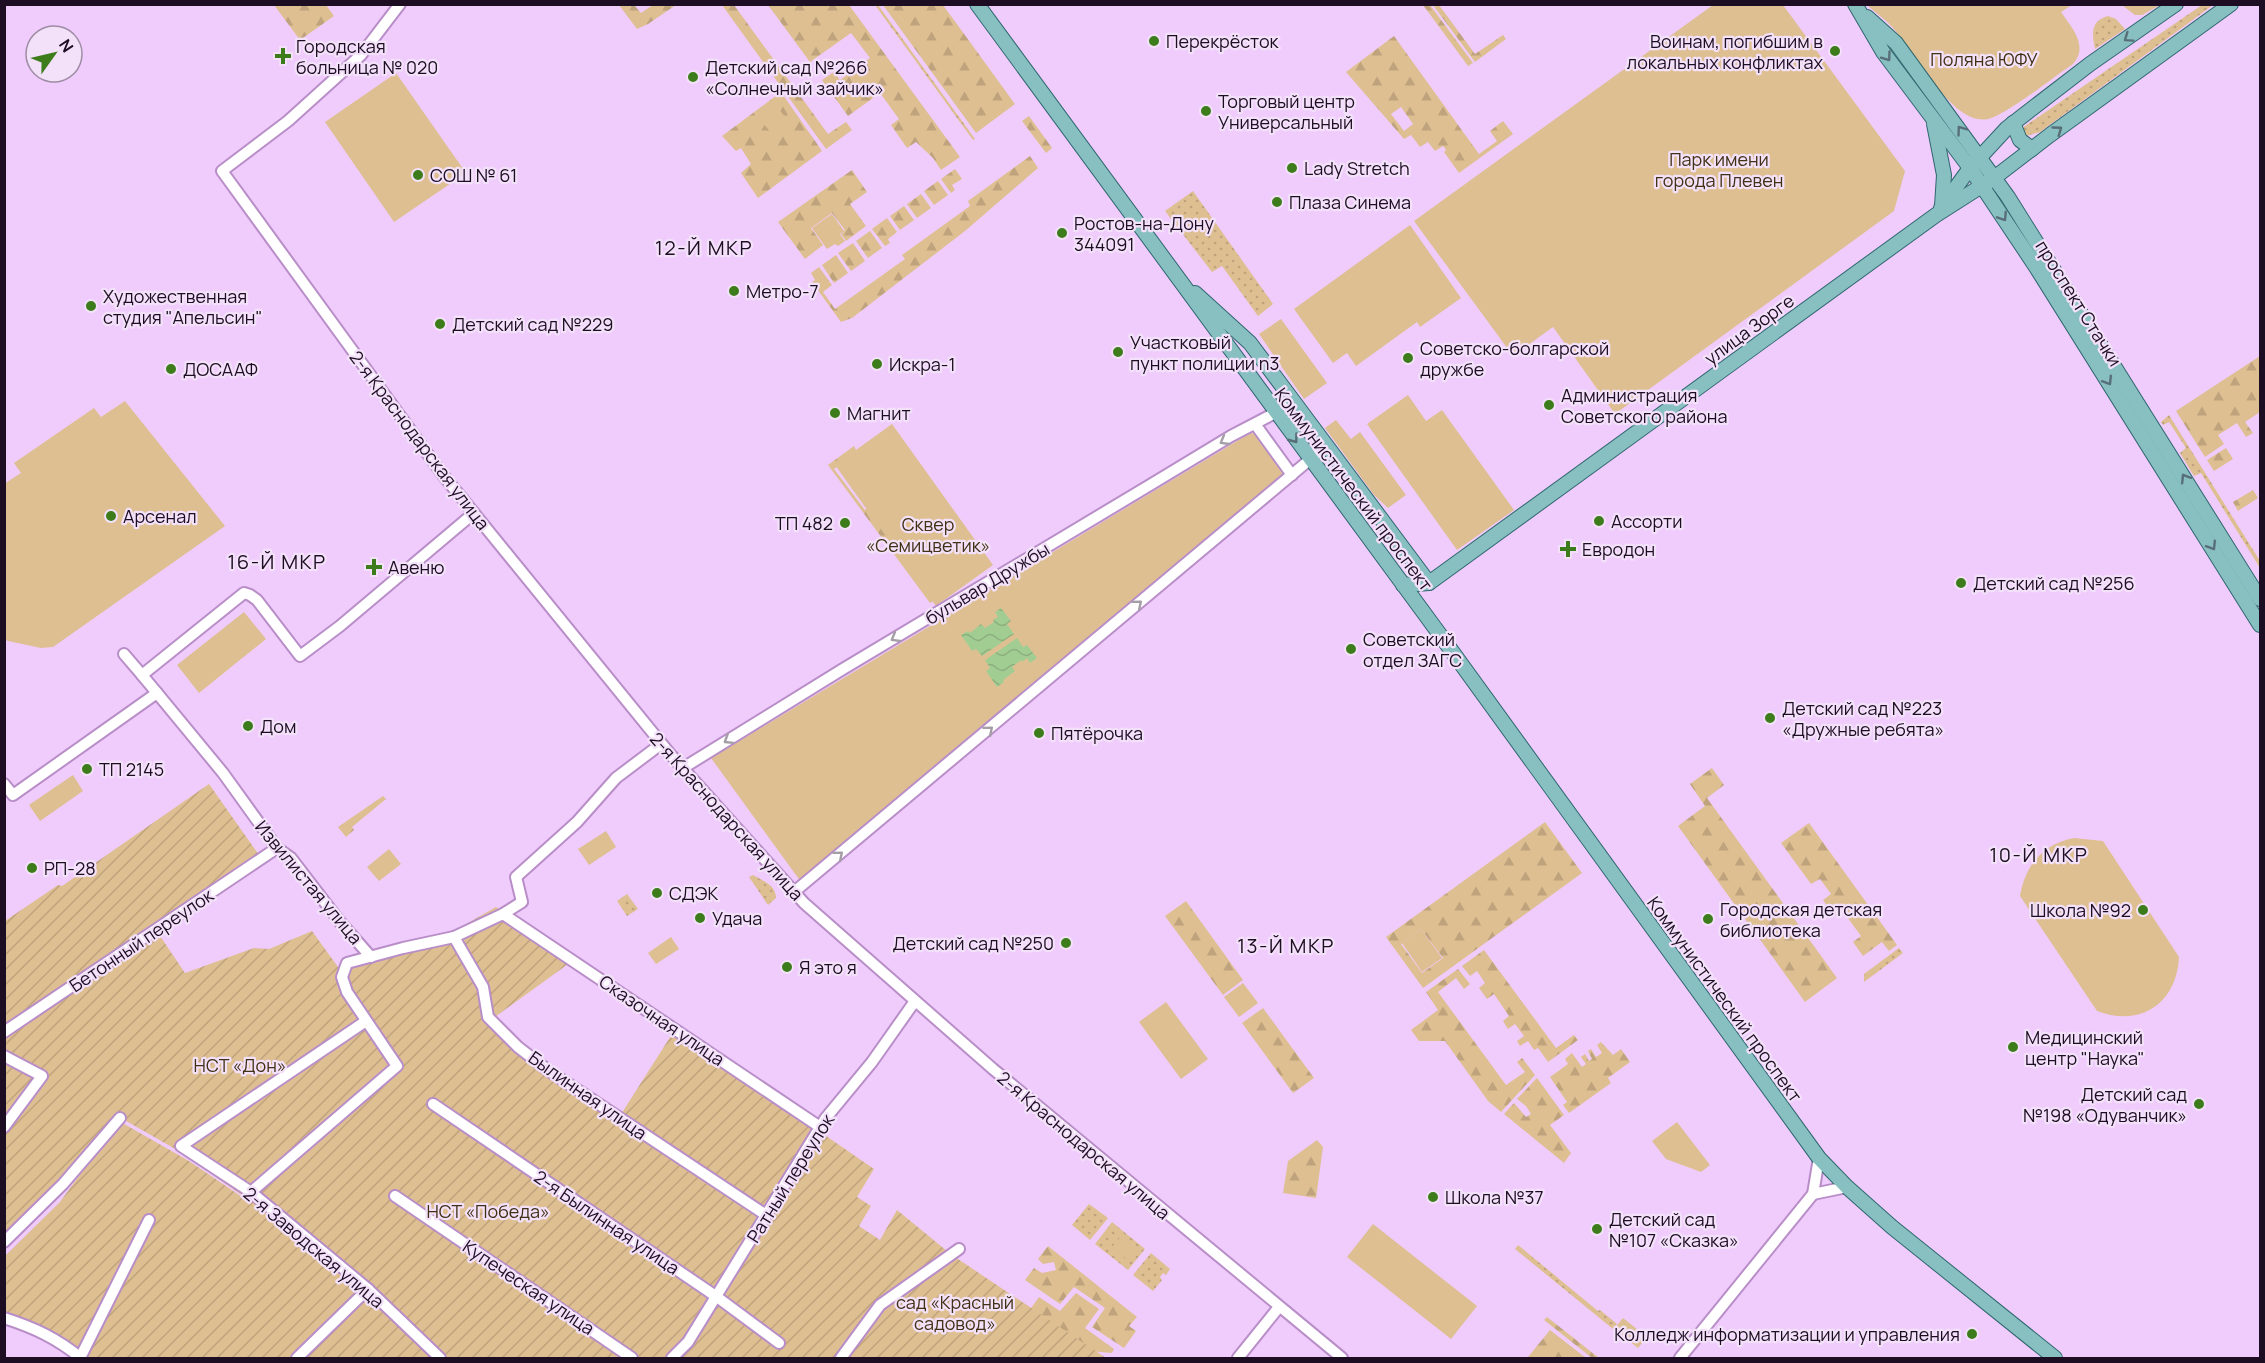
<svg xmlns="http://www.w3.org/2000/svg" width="2265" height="1363" font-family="Manrope,sans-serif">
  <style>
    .grass { fill: url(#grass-dots) }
    .forest { fill: url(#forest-firs); fill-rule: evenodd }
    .park { fill: #debf91 }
    .garden { fill: url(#garden-furrows) }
    .water { fill: url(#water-waves) }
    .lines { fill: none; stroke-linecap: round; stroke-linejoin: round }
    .minor-casing { stroke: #b98ec8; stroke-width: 14 }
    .major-casing { stroke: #2f666f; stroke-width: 16 }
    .minor { stroke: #fff; stroke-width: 10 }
    .major { stroke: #88c0c1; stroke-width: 14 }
    .oneway { stroke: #586f79 }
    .oneway2 { stroke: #a59ea7 }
    .poi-dot { fill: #3d7c1b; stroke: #f3e1fa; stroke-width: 2 }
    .labels { text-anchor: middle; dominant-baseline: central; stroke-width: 4.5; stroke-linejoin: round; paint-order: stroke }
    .poi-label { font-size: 18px; fill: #1d0d22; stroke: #f3e1fa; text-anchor: start }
    .park-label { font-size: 18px; fill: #413014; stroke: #f3e1fa }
    .street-label { font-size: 18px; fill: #1d0d22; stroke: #f3e1fa }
    .neighbourhood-label { font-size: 20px; letter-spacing: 1.5px; fill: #1d0d22; stroke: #f3e1fa }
  </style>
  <defs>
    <pattern id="grass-dots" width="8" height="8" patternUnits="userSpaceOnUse" patternTransform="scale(1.5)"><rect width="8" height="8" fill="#debf91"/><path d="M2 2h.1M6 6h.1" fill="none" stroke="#bea37d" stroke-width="1.8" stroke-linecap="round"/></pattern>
    <pattern id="forest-firs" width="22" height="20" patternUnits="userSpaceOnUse" patternTransform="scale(1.5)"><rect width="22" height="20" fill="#debf91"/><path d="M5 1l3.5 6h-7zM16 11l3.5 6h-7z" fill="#bea37d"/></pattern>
    <pattern id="garden-furrows" width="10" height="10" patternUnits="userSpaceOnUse" patternTransform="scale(1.5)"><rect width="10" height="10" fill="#debf91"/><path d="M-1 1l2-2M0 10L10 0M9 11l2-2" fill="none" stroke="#bea37d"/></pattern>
    <pattern id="water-waves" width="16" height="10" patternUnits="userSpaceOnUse" patternTransform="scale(1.5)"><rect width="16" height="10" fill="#a2cd92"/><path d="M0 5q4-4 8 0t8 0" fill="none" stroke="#8baf7e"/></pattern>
  </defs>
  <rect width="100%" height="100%" fill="#f0ccfd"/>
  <!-- grass -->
  <g class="grass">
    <polygon points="875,5 878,5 975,139 973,140"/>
    <polygon points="2202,5 2213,5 2040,132 2023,137 2022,128"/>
    <path d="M2108,16L2116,19L2125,29L2095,49C2092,34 2090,21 2108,16Z"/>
    <polygon points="1193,191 1273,304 1258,316 1222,266 1212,272 1165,211"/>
    <polygon points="2169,415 2260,561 2260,568 2201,473 2194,476 2180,453 2186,448 2169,422 2163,425 2161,422"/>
    <path d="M753,875C763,881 776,885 776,898L768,905L749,877Z"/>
    <polygon points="627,894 638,909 627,916 617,901"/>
    <polygon points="1899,948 1903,953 1864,982 1864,974"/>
    <polygon points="1089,1204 1108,1218 1090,1240 1072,1225"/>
    <polygon points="1112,1222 1145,1249 1128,1270 1095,1244"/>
    <polygon points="1518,1245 1598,1311 1600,1310 1617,1324 1613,1329 1515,1249"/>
    <polygon points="1151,1253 1170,1269 1166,1275 1163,1273 1160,1277 1162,1280 1153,1291 1133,1275"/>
  </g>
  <!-- forest -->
  <g class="forest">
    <polygon points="274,5 326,5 334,16 300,40"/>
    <polygon points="619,5 634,5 641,13 653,5 676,5 648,24 637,29"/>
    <polygon points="722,5 734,5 828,134 846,122 852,130 826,149"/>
    <polygon points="768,5 849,5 960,157 941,170 933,158 916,142 907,148 891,125 899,119 880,93 848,116 822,80 834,72 840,80 870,58 851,33 810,62"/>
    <polygon points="883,5 943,5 1015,104 976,133"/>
    <polygon points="1423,5 1430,5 1473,63 1468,66"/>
    <polygon points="1433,5 1439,5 1475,54 1503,35 1506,39 1475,62"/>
    <path d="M1394,36L1479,154L1497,141L1490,131L1503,121L1513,134L1459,173L1444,152L1446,150L1443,146L1435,151L1428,142L1420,147L1411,135L1404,139L1346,72ZM1401,107L1413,124L1404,131L1391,114Z"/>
    <polygon points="781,92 822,151 758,198 741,173 751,164 741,148 736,151 722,136"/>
    <polygon points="1029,116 1052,148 1046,153 1022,121"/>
    <polygon points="1030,156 1038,168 965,231 852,318 841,322 812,282 815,280 811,273 819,267 832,285 823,292 835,309 905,259 902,255 970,206 968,201"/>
    <polygon points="955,169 962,179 952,185 955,190 951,193 941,179"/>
    <polygon points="852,170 867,192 850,204 866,226 846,241 841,234 845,230 832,213 811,228 823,245 805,259 778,222"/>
    <polygon points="938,181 948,195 934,205 924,191"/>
    <polygon points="921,194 931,208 917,218 907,204"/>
    <polygon points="904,206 914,220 900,230 890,216"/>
    <polygon points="887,218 897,232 888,239 890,243 885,246 872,229"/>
    <polygon points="870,231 882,248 868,258 856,241"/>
    <polygon points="853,243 865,261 851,271 838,253"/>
    <polygon points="836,255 848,273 834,283 822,265"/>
    <polygon points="2260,356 2260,412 2245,422 2253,433 2246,437 2237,423 2218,435 2224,444 2205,457 2176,411"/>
    <polygon points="854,446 857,452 834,469 865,510 881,498 959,586 930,603 828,465"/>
    <polygon points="2226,448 2233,459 2214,471 2207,460"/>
    <polygon points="2253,490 2258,498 2238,511 2233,502"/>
    <polygon points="1712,768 1724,785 1707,798 1837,978 1805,1002 1678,826 1705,806 1690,784"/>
    <polygon points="383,796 386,799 352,827 354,830 346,837 338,827"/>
    <path d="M1545,822L1582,873L1423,988L1386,937ZM1421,929L1443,958L1422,973L1401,944Z"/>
    <polygon points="1809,823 1897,945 1889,951 1882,942 1863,956 1853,942 1861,936 1842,910 1834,916 1823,900 1831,894 1820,879 1811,884 1781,843"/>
    <polygon points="1186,901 1243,980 1223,995 1165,916"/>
    <polygon points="1484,950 1556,1048 1574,1035 1578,1040 1548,1062 1538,1048 1534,1050 1528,1041 1520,1046 1517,1041 1524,1036 1515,1024 1508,1029 1503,1021 1509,1016 1494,994 1487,999 1479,988 1485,983 1477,971 1470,976 1462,966"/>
    <polygon points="1458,969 1470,984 1464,989 1456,978 1438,992 1506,1085 1525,1072 1517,1062 1522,1058 1535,1075 1501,1112 1488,1101 1445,1041 1419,1041 1411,1030 1438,1010 1426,992"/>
    <polygon points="1263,1008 1314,1078 1293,1093 1242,1023"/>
    <polygon points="1601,1042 1613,1055 1621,1049 1630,1062 1608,1078 1611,1083 1569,1113 1563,1105 1567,1102 1550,1077 1568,1064 1565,1059 1572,1053 1582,1067 1586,1064 1581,1057 1585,1054 1589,1061 1592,1059 1588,1051 1591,1049 1596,1057 1602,1053 1597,1045"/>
    <polygon points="1537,1078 1564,1115 1550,1125 1571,1153 1564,1163 1504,1114 1514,1103 1526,1117 1531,1114 1526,1106 1517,1099"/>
    <polygon points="1317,1140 1323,1147 1316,1198 1283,1193 1288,1161"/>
    <polygon points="1048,1246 1137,1317 1129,1326 1136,1331 1124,1348 1092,1327 1105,1308 1074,1287 1060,1304 1025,1280 1034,1268 1042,1273 1056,1270 1054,1262 1043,1264 1038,1259"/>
    <polygon points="1076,1293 1099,1309 1085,1328 1114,1349 1112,1353 1077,1350 1005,1358 1026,1315 1039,1297 1060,1311"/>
    <polygon points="1547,1317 1599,1358 1592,1358 1544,1320"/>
    <polygon points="1550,1330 1586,1358 1530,1358 1528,1357"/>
  </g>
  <!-- park -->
  <g class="park">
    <polygon points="1713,5 1783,5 1905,171 1894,211 1615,414 1553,327 1513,356 1414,221"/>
    <path d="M1867,5H2072L2061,12C2072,28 2089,46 2073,64C2055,76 2006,115 1988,119C1952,127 1913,48 1891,26C1884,18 1874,12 1867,5Z"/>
    <polygon points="2122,5 2160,5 2142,15 2135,15"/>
    <polygon points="396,73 466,173 394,222 325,122"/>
    <polygon points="776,105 788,121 771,133 759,118"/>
    <polygon points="832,214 844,231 840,234 845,241 838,246 835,244 827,249 812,228"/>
    <polygon points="1410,225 1461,298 1420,327 1417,322 1356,366 1347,353 1333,363 1294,309"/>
    <polygon points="1281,319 1327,383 1304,399 1259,334"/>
    <polygon points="1408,395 1426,421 1442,410 1514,510 1457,550 1367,424"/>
    <polygon points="125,401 225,526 53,647 41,648 8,641 4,639 4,484 21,473 14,463 94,408 101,417"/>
    <polygon points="1336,420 1351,439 1360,432 1406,495 1388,508 1374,495 1325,428"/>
    <polygon points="892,424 993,565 936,606 835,465"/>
    <polygon points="1253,433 1259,438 1283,470 1284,476 801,882 711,758 1247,435"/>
    <polygon points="244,612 266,639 199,693 177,665"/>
    <polygon points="73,775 83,791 40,821 29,805"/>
    <polygon points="606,831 616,847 589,865 578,849"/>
    <path d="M2074,838L2103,841L2179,957C2177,1003 2140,1028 2097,1011L2020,896C2025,865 2043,844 2074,838Z"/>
    <polygon points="389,849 401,864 379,881 367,867"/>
    <polygon points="1421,929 1442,958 1422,972 1402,943"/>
    <polygon points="671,937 679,949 656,964 648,953"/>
    <polygon points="1243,983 1258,1003 1239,1017 1224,997"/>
    <polygon points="1166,1002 1208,1059 1181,1079 1139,1022"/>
    <polygon points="1677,1122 1710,1165 1701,1172 1666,1159 1652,1141"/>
    <polygon points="1373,1224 1477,1306 1451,1339 1347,1257"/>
    <polygon points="1122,1235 1140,1249 1130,1262 1112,1247"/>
    <polygon points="1623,1318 1647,1337 1638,1348 1614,1329"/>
  </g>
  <!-- garden -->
  <g class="garden">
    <polygon points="209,784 259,855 154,927 185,973 254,948 269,949 312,931 338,967 452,932 496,907 575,959 488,1022 618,1119 674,1031 874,1169 857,1197 871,1206 859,1226 880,1240 897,1210 947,1251 878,1303 838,1358 89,1358 72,1344 5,1315 5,1256 60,1202 119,1121 189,1161 245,1199 248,1196 246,1198 177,1150 119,1117 5,1237 5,921 58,885 62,886"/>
    <polygon points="955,1257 1106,1358 846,1358 858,1345 882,1306"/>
  </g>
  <!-- water -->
  <g class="water">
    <polygon points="1001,608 1011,621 1007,624 1014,634 982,656 976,649 972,651 961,635 968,631 970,633 981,624 985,628 994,622 993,620 998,617 995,612"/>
    <polygon points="1017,638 1023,647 1027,645 1037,658 1030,663 1027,658 1022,662 1021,660 1012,667 1015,671 1003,680 1004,682 997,687 986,671 990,668 985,660"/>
  </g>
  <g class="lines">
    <defs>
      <g id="minor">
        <polyline points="400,4 361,55 288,121 222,171 443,475 670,754 804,903 993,1069 1342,1358"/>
        <polyline points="1255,424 1292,475"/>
        <polyline points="124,654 142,675"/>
        <polyline points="157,693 223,773 277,848 291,858 340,922 371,957"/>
        <polyline points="683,768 843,669 1150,485 1231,436 1294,403"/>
        <polyline points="4,784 13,795 157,693 142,675 244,593 250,595 257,600 300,656 340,626 474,513"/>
        <polyline points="794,892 1326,446"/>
        <polyline points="503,914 820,1127"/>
        <polyline points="454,937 483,987 488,1017 518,1047 549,1071 766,1215"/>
        <polyline points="366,1021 181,1146 251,1192 368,1289 440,1358"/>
        <polyline points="4,1032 277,848"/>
        <polyline points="4,1056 42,1076 4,1127"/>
        <polyline points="433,1104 717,1297 779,1343"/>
        <polyline points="251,1192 397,1066 347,992 342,977 347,963 403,948 454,937 503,914 522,902 516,877 577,822 616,778 661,744"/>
        <polyline points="1813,1194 1847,1187"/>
        <polyline points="395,1196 632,1358"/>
        <polyline points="4,1242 63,1184 120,1118"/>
        <path d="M4,1318C35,1328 56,1338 81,1358"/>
        <polyline points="80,1358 149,1220"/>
        <polyline points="297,1358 368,1289"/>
        <polyline points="672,1358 688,1342 825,1119 872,1062 915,1001"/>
        <polyline points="841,1358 880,1305 959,1249"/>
        <polyline points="1238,1358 1279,1307"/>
        <polyline points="1680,1358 1813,1194 1819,1158"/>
      </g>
      <g id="major">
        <polyline points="977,4 1438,632 1819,1158 1847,1187 1892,1227 2055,1358"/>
        <polyline points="1855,4 1883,52 1970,168 2036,267 2260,625"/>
        <polyline points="1867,17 1896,43 2008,197 2260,599"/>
        <polyline points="2013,123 2020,140 2032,149"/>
        <polyline points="1934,124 1944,175 1942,206"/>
        <polyline points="1941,208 1970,168 2007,128 2090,64 2176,4"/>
        <polyline points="1195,293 1250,343 1429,583"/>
        <polyline points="1403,585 1429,583 1936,215 1994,178 2050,135 2231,4"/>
      </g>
    </defs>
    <!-- minor casing -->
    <use href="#minor" class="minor-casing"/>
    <!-- major casing -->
    <use href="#major" class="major-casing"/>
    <!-- minor -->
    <use href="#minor" class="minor"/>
    <!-- major -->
    <use href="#major" class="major"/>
  </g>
  <!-- one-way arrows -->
  <defs><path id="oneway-chevron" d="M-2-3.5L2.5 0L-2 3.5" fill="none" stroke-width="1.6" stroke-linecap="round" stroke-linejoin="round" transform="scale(1.5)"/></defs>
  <g class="oneway">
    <use href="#oneway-chevron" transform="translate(2128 38) rotate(145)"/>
    <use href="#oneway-chevron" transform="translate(1887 57) rotate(54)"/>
    <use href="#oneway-chevron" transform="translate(1961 130) rotate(-126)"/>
    <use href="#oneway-chevron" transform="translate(2058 130) rotate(-36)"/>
    <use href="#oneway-chevron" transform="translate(2003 217) rotate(57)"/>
    <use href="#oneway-chevron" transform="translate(2108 381) rotate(58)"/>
    <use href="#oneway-chevron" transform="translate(1294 439) rotate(53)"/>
    <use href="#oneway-chevron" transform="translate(2185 478) rotate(-122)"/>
    <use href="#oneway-chevron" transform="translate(2212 546) rotate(58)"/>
  </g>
  <g class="oneway2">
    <use href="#oneway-chevron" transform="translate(1224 441) rotate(150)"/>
    <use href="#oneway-chevron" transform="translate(1138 604) rotate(-40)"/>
    <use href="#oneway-chevron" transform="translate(895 638) rotate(150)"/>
    <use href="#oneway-chevron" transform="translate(989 730) rotate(-40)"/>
    <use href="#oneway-chevron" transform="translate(728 740) rotate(148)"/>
    <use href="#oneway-chevron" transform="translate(839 855) rotate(-40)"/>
  </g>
  <!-- markers -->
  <g class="poi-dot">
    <circle cx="1154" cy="41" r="6"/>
    <circle cx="1835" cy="51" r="6"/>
    <path d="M280 47h6v6h6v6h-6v6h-6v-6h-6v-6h6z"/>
    <circle cx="693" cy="77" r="6"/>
    <circle cx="1206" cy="111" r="6"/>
    <circle cx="1292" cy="168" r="6"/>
    <circle cx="418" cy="175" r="6"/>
    <circle cx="1277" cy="202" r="6"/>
    <circle cx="1062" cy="233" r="6"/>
    <circle cx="734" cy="291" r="6"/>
    <circle cx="91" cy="306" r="6"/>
    <circle cx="440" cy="324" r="6"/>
    <circle cx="1118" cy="352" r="6"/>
    <circle cx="1408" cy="358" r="6"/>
    <circle cx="877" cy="364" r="6"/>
    <circle cx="171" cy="369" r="6"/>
    <circle cx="1549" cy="405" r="6"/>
    <circle cx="835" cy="413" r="6"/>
    <circle cx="111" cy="516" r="6"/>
    <circle cx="1599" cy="521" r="6"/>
    <circle cx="845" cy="523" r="6"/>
    <path d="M1565 540h6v6h6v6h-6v6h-6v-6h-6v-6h6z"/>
    <path d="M371 558h6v6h6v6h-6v6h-6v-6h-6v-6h6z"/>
    <circle cx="1961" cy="583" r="6"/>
    <circle cx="1351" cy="649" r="6"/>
    <circle cx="1770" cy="718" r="6"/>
    <circle cx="248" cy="726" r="6"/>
    <circle cx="1039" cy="733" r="6"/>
    <circle cx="87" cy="769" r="6"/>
    <circle cx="32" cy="868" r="6"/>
    <circle cx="657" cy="893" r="6"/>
    <circle cx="2143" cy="910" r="6"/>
    <circle cx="700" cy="918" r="6"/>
    <circle cx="1708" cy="919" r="6"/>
    <circle cx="1066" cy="943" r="6"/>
    <circle cx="787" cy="967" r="6"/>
    <circle cx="2013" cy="1047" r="6"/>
    <circle cx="2199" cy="1104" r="6"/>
    <circle cx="1433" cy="1197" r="6"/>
    <circle cx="1597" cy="1229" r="6"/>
    <circle cx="1972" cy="1334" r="6"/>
  </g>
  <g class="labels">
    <!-- poi labels -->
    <g class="poi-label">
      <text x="1166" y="41">Перекрёсток</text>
      <text x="1823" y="41" text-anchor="end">Воинам, погибшим в<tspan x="1823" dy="21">локальных конфликтах</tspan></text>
      <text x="296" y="46">Городская<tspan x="296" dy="21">больница № 020</tspan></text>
      <text x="705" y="67">Детский сад №266<tspan x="705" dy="21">«Солнечный зайчик»</tspan></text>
      <text x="1218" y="101">Торговый центр<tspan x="1218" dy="21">Универсальный</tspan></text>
      <text x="1304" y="168">Lady Stretch</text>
      <text x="430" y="175">СОШ № 61</text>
      <text x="1289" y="202">Плаза Синема</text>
      <text x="1074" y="223">Ростов-на-Дону<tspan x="1074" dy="21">344091</tspan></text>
      <text x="746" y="291">Метро-7</text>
      <text x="103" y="296">Художественная<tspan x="103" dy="21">студия "Апельсин"</tspan></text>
      <text x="452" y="324">Детский сад №229</text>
      <text x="1130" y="342">Участковый<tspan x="1130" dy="21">пункт полиции n3</tspan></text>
      <text x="1420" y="348">Советско-болгарской<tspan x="1420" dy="21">дружбе</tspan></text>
      <text x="889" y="364">Искра-1</text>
      <text x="183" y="369">ДОСААФ</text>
      <text x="1561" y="395">Администрация<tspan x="1561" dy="21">Советского района</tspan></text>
      <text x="847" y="413">Магнит</text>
      <text x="123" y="516">Арсенал</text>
      <text x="1611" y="521">Ассорти</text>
      <text x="833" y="523" text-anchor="end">ТП 482</text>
      <text x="1582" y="549">Евродон</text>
      <text x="388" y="567">Авеню</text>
      <text x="1973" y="583">Детский сад №256</text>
      <text x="1363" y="639">Советский<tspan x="1363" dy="21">отдел ЗАГС</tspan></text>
      <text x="1782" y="708">Детский сад №223<tspan x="1782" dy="21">«Дружные ребята»</tspan></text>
      <text x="260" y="726">Дом</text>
      <text x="1051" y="733">Пятёрочка</text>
      <text x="99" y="769">ТП 2145</text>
      <text x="44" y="868">РП-28</text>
      <text x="669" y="893">СДЭК</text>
      <text x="1720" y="909">Городская детская<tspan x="1720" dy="21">библиотека</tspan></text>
      <text x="2131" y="910" text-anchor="end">Школа №92</text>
      <text x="712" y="918">Удача</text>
      <text x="1054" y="943" text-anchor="end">Детский сад №250</text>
      <text x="799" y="967">Я это я</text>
      <text x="2025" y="1037">Медицинский<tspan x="2025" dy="21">центр "Наука"</tspan></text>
      <text x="2187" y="1094" text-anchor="end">Детский сад<tspan x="2187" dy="21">№198 «Одуванчик»</tspan></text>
      <text x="1445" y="1197">Школа №37</text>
      <text x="1609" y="1219">Детский сад<tspan x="1609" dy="21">№107 «Сказка»</tspan></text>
      <text x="1960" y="1334" text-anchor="end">Колледж информатизации и управления</text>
    </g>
    <!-- park labels -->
    <g class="park-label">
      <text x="1984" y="59">Поляна ЮФУ</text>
      <text x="1719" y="159">Парк имени<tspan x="1719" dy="21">города Плевен</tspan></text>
      <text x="928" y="524">Сквер<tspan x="928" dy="21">«Семицветик»</tspan></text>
      <text x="240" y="1065">НСТ «Дон»</text>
      <text x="488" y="1211">НСТ «Победа»</text>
      <text x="955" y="1302">сад «Красный<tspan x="955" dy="21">садовод»</tspan></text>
    </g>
    <!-- street labels -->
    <g class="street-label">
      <text transform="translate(2079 303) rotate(58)">проспект Стачки</text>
      <text transform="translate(1749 329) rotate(-36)">улица Зорге</text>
      <text transform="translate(420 440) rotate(53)">2-я Краснодарская улица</text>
      <text transform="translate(1354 489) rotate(53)">Коммунистический проспект</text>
      <text transform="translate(987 583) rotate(-31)">бульвар Дружбы</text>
      <text transform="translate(727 816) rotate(48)">2-я Краснодарская улица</text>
      <text transform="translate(309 882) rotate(50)">Извилистая улица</text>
      <text transform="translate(141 940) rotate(-34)">Бетонный переулок</text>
      <text transform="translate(1725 999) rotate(54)">Коммунистический проспект</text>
      <text transform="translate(662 1020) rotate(34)">Сказочная улица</text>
      <text transform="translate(588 1095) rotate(35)">Былинная улица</text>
      <text transform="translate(1084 1145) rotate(40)">2-я Краснодарская улица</text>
      <text transform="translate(790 1178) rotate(-58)">Ратный переулок</text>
      <text transform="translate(607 1222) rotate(34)">2-я Былинная улица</text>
      <text transform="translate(314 1247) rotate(40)">2-я Заводская улица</text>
      <text transform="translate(529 1287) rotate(34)">Купеческая улица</text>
    </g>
    <!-- neighbourhood labels -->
    <g class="neighbourhood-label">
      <text x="704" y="247">12-Й МКР</text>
      <text x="277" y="561">16-Й МКР</text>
      <text x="2039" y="854">10-Й МКР</text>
      <text x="1286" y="945">13-Й МКР</text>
    </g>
  </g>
  <!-- border -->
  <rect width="2265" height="1363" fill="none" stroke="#1d0d22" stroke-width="12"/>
  <!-- north arrow -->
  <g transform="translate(54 54) rotate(56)"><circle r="28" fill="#f3e1fa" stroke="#9d8ca4" stroke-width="1.5"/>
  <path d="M0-4.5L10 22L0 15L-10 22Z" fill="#3d7c1b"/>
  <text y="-9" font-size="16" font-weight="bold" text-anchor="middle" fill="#1d0d22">N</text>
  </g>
</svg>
